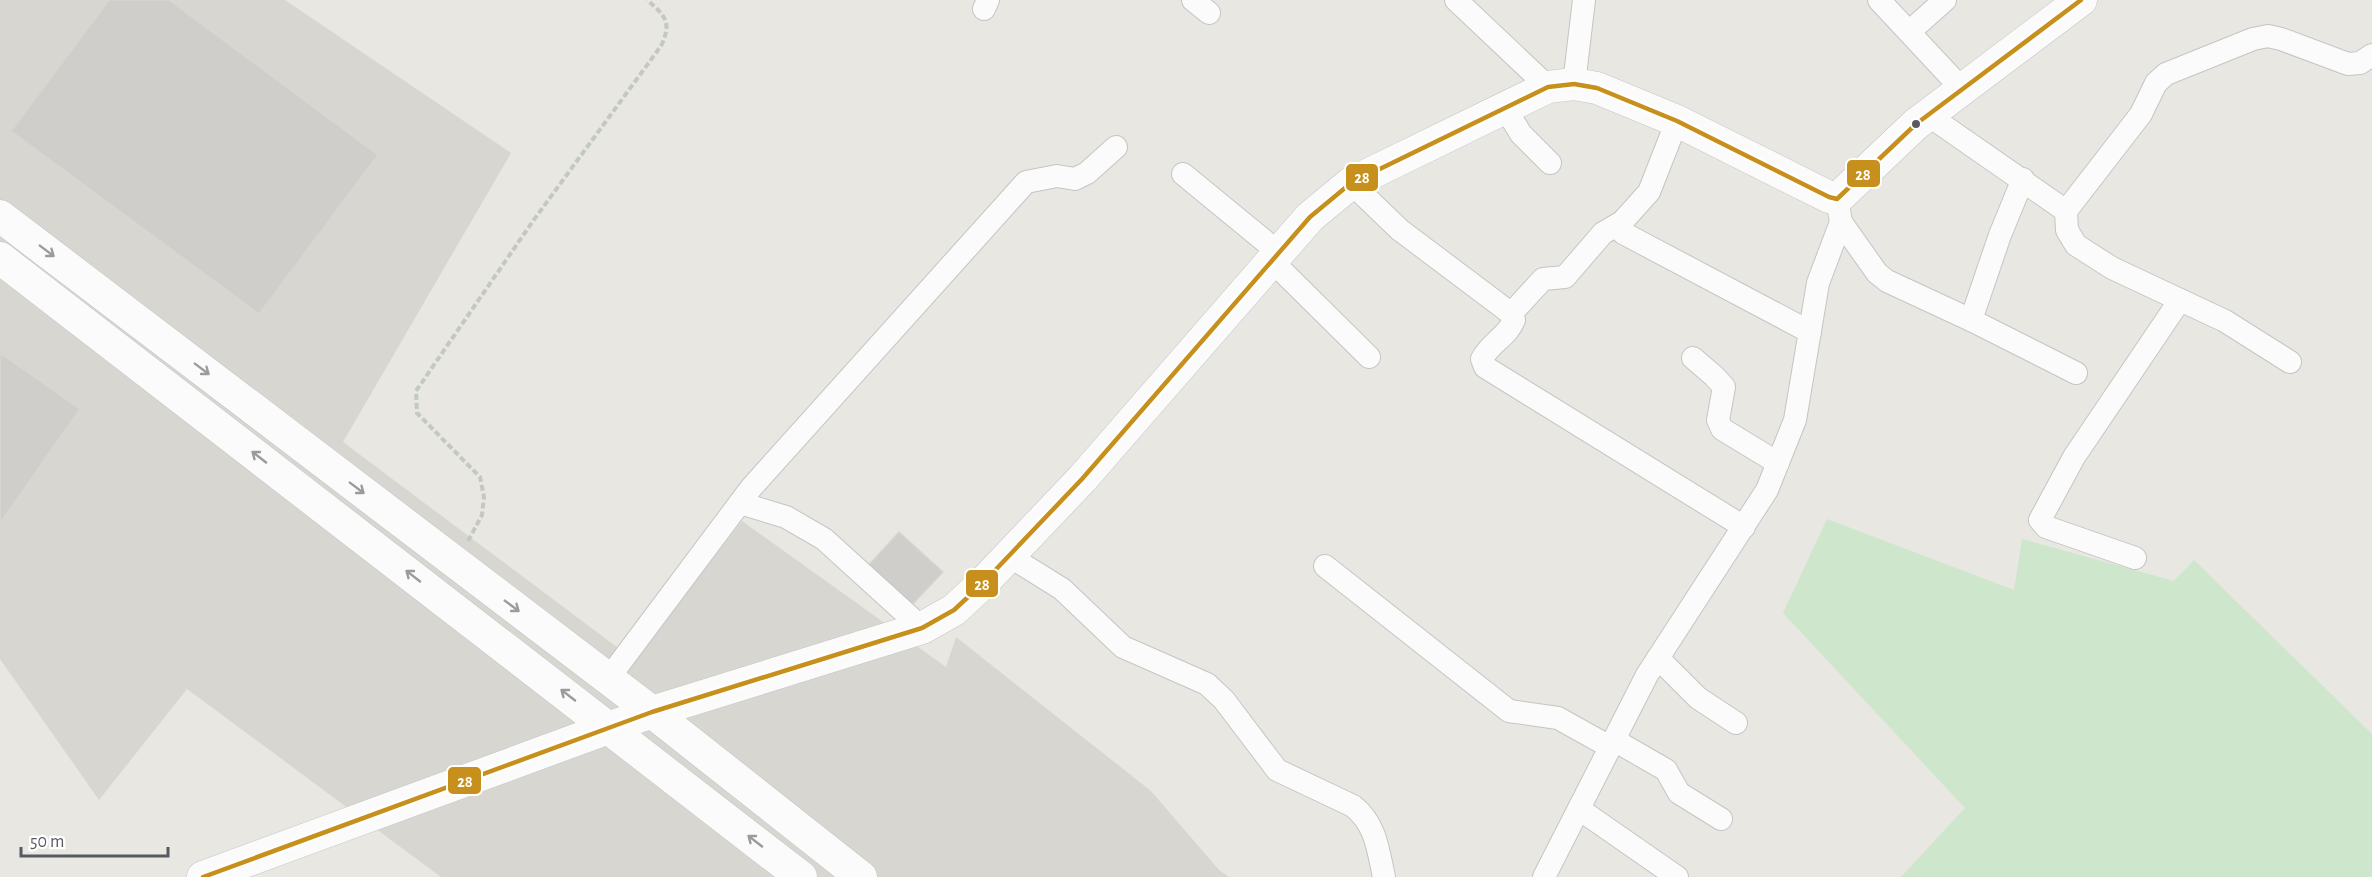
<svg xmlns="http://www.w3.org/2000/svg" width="2372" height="877" font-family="'Alegreya Sans',sans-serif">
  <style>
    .industrial { fill: #d8d6d1 }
    .green { fill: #cee6cc }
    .building { fill: #cfcecb; stroke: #d8d6d1; stroke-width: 1.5 }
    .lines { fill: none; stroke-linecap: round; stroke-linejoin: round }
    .street-casing { stroke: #c4c5c4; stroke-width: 24 }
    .secondary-casing { stroke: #c4c5c4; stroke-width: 33 }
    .path { stroke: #c3c8c5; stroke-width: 4; stroke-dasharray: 6 3; stroke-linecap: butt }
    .street { stroke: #fcfbfb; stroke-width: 22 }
    .secondary { stroke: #fcfbfb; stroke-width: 32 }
    .bus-1-casing { stroke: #fff; stroke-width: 9 }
    .bus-1 { stroke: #c7901d; stroke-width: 4.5 }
    .oneway { stroke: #999b9e }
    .bus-dot { fill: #575b60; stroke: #fff; stroke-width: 2 }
    .line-badge { stroke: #fff; stroke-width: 2 }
    .badge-label { font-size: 16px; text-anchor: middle; font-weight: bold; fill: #fff }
  </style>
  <rect width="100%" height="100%" fill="#e8e7e2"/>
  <!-- industrial -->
  <polygon class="industrial" points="0,0 285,0 511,153 343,442 634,660 742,521 946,667 956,637 1151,791 1219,870 1229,877 441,877 187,689 99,800 0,659"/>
  <!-- green -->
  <polygon class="green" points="1827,519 2014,590 2022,539 2174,581 2194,560 2372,734 2372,877 1901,877 1965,808 1783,613"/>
  <!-- building -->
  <g class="building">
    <polygon points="109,0 169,0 378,155 259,314 11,131"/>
    <polygon points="0,353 80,409 0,523"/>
    <polygon points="899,532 943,572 910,607 866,568"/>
  </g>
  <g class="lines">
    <defs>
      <g id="street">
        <polyline points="1193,0 1209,13"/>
        <polyline points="1456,0 1548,87"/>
        <polyline points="1879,0 1962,89"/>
        <polyline points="984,9 988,0"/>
        <polyline points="1909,32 1945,0"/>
        <polyline points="1574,84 1584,0"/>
        <polyline points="1505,108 1521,134 1550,163"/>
        <polyline points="1928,115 2066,211 2067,230 2076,245 2112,268 2225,321 2290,362"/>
        <polyline points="1677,121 1649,192 1622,222 1620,229 1623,233 1810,332"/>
        <polyline points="1183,174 1278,252"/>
        <path d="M1351,183L1400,230L1509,312L1514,320C1508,336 1489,344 1482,359L1485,367L1744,527"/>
        <polyline points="2066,211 2141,114 2156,83 2166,74 2253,39 2268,36 2281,39 2348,64 2360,63 2372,55"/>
        <polyline points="1841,222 1877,273 1887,281 1971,320 2076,373"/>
        <polyline points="1271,260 1369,357"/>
        <polyline points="1511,314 1543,279 1565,277 1603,233 1622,222"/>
        <polyline points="1971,320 2000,235 2023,179"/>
        <polyline points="1693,358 1714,376 1724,387 1718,420 1722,429 1778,463"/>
        <polyline points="740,503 786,517 824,539 922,628"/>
        <path d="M1009,556L1062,589L1123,647L1207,684L1224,700L1277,770L1353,806C1376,824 1378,850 1384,877"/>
        <polyline points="2135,558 2046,527 2040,520 2074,457 2180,300"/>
        <polyline points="1325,566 1509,711 1558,718 1610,747"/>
        <polyline points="1658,658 1698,698 1736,723"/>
        <polyline points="608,679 751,488 1026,182 1057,176 1075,179 1087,173 1116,147"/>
        <polyline points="1614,740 1666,770 1679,793 1721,819"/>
        <polyline points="1579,809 1677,877"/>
        <polyline points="1544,877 1647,675 1767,490 1795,420 1818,283 1841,222 1837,199"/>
      </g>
      <g id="secondary">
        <polyline points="0,216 652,712 861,877"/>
        <polyline points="0,258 801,877"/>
        <polyline points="203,877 652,712 922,628 954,610 982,584 1082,479 1310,217 1351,183 1548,87 1574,84 1597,88 1677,121 1829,197 1837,199 1916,124 2081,0"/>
      </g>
    </defs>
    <!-- street casing -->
    <use href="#street" class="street-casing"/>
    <!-- secondary casing -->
    <use href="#secondary" class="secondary-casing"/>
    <!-- path -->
    <path class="path" d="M468,541L482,515L484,497L480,477L417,413L416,391L533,221L661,46C672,23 666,16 647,0"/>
    <!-- street -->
    <use href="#street" class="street"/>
    <!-- secondary -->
    <use href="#secondary" class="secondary"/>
    <defs>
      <polyline id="bus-1" points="203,877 652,712 922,628 954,610 982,584 1082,479 1310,217 1351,183 1548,87 1574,84 1597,88 1677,121 1829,197 1837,199 1916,124 2081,0"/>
    </defs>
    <!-- bus-1 casing -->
    <use href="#bus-1" class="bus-1-casing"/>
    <!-- bus-1 -->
    <use href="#bus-1" class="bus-1"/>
  </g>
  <!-- one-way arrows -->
  <defs><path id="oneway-shaft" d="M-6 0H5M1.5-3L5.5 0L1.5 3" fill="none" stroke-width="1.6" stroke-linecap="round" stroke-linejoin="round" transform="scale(1.5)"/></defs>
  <g class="oneway">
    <use href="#oneway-shaft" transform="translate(47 251) rotate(37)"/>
    <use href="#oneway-shaft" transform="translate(202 369) rotate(37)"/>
    <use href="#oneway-shaft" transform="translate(259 457) rotate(-142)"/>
    <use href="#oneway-shaft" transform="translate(357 488) rotate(37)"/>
    <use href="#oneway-shaft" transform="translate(413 576) rotate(-142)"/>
    <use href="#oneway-shaft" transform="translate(512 606) rotate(37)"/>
    <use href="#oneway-shaft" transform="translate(568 695) rotate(-142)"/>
    <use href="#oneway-shaft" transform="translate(755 841) rotate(-142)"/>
  </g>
  <!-- markers -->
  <circle class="bus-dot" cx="1916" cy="124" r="5"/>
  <g class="line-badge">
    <rect x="1846" y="159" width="35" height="29" rx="6" fill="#c7901d"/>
    <rect x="1345" y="163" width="34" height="29" rx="6" fill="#c7901d"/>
    <rect x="965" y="569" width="34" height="29" rx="6" fill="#c7901d"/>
    <rect x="447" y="766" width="35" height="29" rx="6" fill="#c7901d"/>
  </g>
  <g class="badge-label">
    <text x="1863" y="180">28</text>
    <text x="1362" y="183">28</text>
    <text x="982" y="590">28</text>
    <text x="465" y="787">28</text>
  </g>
  <!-- scale -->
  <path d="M21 847v9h147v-9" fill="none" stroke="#575b60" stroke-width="3"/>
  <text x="30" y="847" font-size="18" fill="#575b60" stroke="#ffffff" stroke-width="4.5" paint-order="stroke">50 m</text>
</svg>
